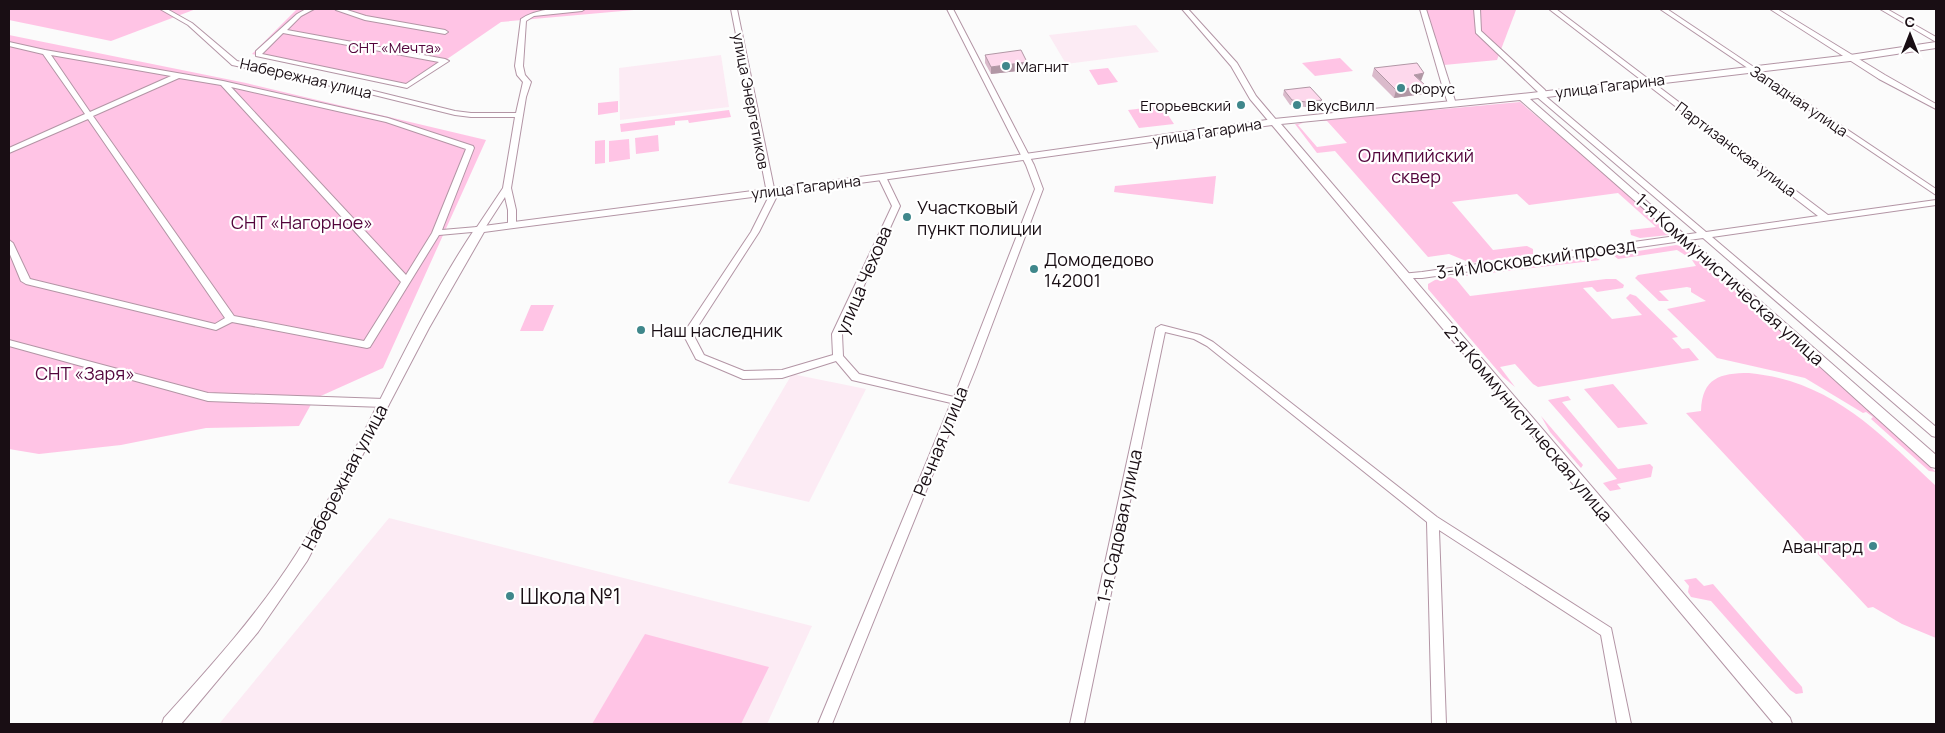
<svg xmlns="http://www.w3.org/2000/svg" width="1945" height="733" font-family="Manrope,sans-serif">
  <style>
    .built { fill: #fcebf4 }
    .green { fill: #ffc4e5 }
    .lines { fill: none; stroke-linecap: round; stroke-linejoin: round }
    .minor-casing { stroke: #b395a5; stroke-width: 2 }
    .tertiary-casing { stroke: #b395a5; stroke-width: 2 }
    .minor { fill: #fff; fill-rule: evenodd }
    .tertiary { fill: #fff; fill-rule: evenodd }
    .wall { fill: #dabacb }
    .shaded-wall { fill: #b197a5 }
    .building { fill: #fdd8ec; stroke: #b197a5 }
    .poi-dot { fill: #3f878b; stroke: #fff; stroke-width: 2 }
    .labels { text-anchor: middle; dominant-baseline: central; stroke-width: 4.5; stroke-linejoin: round; paint-order: stroke }
    .far-park-label { font-size: 15px; fill: #53053c; stroke: #fff }
    .far-poi-label { font-size: 15px; fill: #190e14; stroke: #fff; text-anchor: start }
    .far-street-label { font-size: 15px; fill: #190e14; stroke: #fff }
    .park-label { font-size: 18px; fill: #53053c; stroke: #fff }
    .poi-label { font-size: 18px; fill: #190e14; stroke: #fff; text-anchor: start }
    .street-label { font-size: 18px; fill: #190e14; stroke: #fff }
    .near-poi-label { font-size: 21px; fill: #190e14; stroke: #fff; text-anchor: start }
  </style>
  <rect width="100%" height="100%" fill="#fbfbfb"/>
  <!-- built -->
  <g class="built">
    <polygon points="1136,25 1159,52 1066,64 1049,35"/>
    <polygon points="721,55 729,107 620,120 619,68"/>
    <polygon points="792,374 866,389 809,502 728,483"/>
    <polygon points="389,518 812,626 767,724 219,724"/>
  </g>
  <!-- green -->
  <g class="green">
    <polygon points="9,9 196,9 111,41 9,20"/>
    <polygon points="297,9 645,9 501,22 405,88 252,54"/>
    <polygon points="1426,9 1516,9 1516,10 1497,60 1444,65"/>
    <polygon points="9,35 246,83 486,140 383,368 314,399 299,426 206,428 121,445 39,454 9,449"/>
    <polygon points="1340,58 1353,71 1315,76 1302,63"/>
    <polygon points="1108,68 1118,82 1098,85 1089,70"/>
    <polygon points="618,101 618,112 598,115 598,103"/>
    <polygon points="1520,102 1664,224 1669,230 1669,235 1640,238 1631,235 1630,230 1656,227 1618,193 1529,205 1517,194 1452,202 1493,250 1527,246 1533,249 1533,254 1471,263 1449,254 1428,257 1335,151 1317,153 1295,124 1303,123 1298,125 1317,147 1347,143 1327,121 1317,121 1430,106 1433,110"/>
    <polygon points="1162,106 1174,124 1139,128 1128,110"/>
    <polygon points="729,110 731,117 689,123 688,120 675,121 675,125 621,132 620,124"/>
    <polygon points="658,135 659,151 636,154 635,138"/>
    <polygon points="629,139 630,159 609,162 609,141"/>
    <polygon points="605,140 605,163 595,164 595,141"/>
    <polygon points="1216,176 1213,204 1114,192 1115,186"/>
    <polygon points="1676,245 1686,247 1692,251 1691,254 1685,255 1677,250 1618,259 1613,255"/>
    <polygon points="1594,257 1600,260 1464,276 1465,275"/>
    <polygon points="1692,260 1704,262 1936,472 1929,471 1871,419 1873,417 1866,412 1863,413 1805,378 1717,358 1667,309 1706,301 1691,292 1691,288 1687,287 1659,291 1669,301 1659,301 1635,278 1638,275 1696,266"/>
    <polygon points="1450,277 1456,279 1470,296 1606,279 1616,279 1624,285 1623,288 1597,292 1592,287 1583,288 1612,319 1642,315 1626,298 1630,294 1636,296 1678,337 1672,338 1682,349 1689,348 1699,360 1538,387 1533,384 1515,364 1500,367 1515,387 1503,377 1428,289 1428,284 1435,280"/>
    <polygon points="531,305 554,305 543,331 520,331"/>
    <path d="M1749,373C1832,381 1879,433 1936,486V638L1902,624L1873,607L1868,608L1686,413L1701,411C1702,378 1720,373 1749,373Z"/>
    <polygon points="1613,384 1646,422 1648,424 1618,428 1584,389"/>
    <polygon points="1568,396 1571,400 1562,402 1618,469 1650,464 1653,467 1651,477 1617,484 1621,489 1610,491 1603,483 1617,479 1548,400"/>
    <polygon points="1541,416 1583,465 1581,468 1550,432"/>
    <polygon points="1696,578 1704,586 1713,584 1802,687 1803,693 1796,694 1790,690 1711,601 1691,597 1688,592 1689,586 1684,580"/>
    <polygon points="645,634 769,667 741,724 592,724"/>
  </g>
  <g class="lines">
    <defs>
      <g id="minor">
        <path d="M160,9H167L192,23L237,61L374,91L455,111L471,113H516L523,82L517,75L515,66L521,19C538,7 565,8 585,9L582,11L534,16L526,21L523,66L525,75L531,82L526,97L511,188L516,210V225L512,228L508,225V210L505,197L483,231L439,235L370,347L367,348L232,322L216,330L26,284L21,281L9,252V240L13,243L30,279L215,324L225,318L88,119L9,153V148L85,114L43,54L9,46V42L45,50L223,81L388,118L473,146L474,148L442,230L477,227L503,188L515,117H471L455,115L374,95L232,65L188,25ZM51,55L171,76L90,112ZM179,78L221,85L401,282L364,341L234,316L93,116ZM231,87L386,122L466,149L432,233L406,275Z"/>
        <path d="M306,9H314L301,16L287,30L445,59L449,61L407,88L256,56V51L297,14ZM283,33L439,62L406,84L262,54Z"/>
        <polygon points="335,9 344,9 366,16 445,30 448,32 445,34 365,20 336,10"/>
        <polygon points="731,9 737,9 776,198 759,232 693,334 704,355 744,371 782,370 833,355 832,334 892,206 878,177 882,175 886,177 900,206 842,334 843,356 859,374 954,397 1035,189 1026,165 947,9 953,9 1034,165 1043,189 976,367 832,724 818,724 951,403 852,380 836,361 782,378 743,379 696,359 695,357 683,334 751,232 768,198"/>
        <polygon points="1182,9 1188,9 1237,63 1256,96 1278,122 1277,124 1271,124 1250,99 1231,66"/>
        <polygon points="1420,9 1426,9 1456,104 1455,106 1449,106 1444,92"/>
        <polygon points="1474,9 1480,9 1481,31 1545,90 1546,92 1544,95 1706,232 1818,216 1549,9 1556,9 1828,215 1936,200 1936,205 1712,237 1936,427 1936,437 1932,436 1703,238 1422,278 1401,278 1399,276 1401,274 1422,272 1697,233 1537,97 1536,95 1538,92 1476,33"/>
        <polygon points="1660,9 1667,9 1936,189 1936,195"/>
        <polygon points="1770,9 1777,9 1885,75 1936,104 1936,109 1879,79"/>
        <polygon points="1880,9 1887,9 1936,37 1936,42"/>
        <polygon points="1161,325 1200,335 1213,342 1437,517 1611,628 1631,724 1617,724 1601,635 1439,530 1446,724 1432,724 1427,522 1207,346 1194,339 1165,332 1084,724 1070,724 1156,328"/>
        <polygon points="9,340 208,393 384,399 388,400 389,403 388,406 384,407 208,401 9,346"/>
      </g>
      <path id="tertiary" d="M1936,42V48L1850,61L1530,99L1936,455V468L1931,467L1708,265L1520,100L1281,124L1790,718L1792,724H1774L1272,125L882,180L484,232L429,328L307,561L258,632L181,724H162L164,718C211,666 259,613 297,553C363,448 407,330 476,227L882,174L1274,119L1531,93L1850,55Z"/>
    </defs>
    <!-- minor casing -->
    <use href="#minor" class="minor-casing"/>
    <!-- tertiary casing -->
    <use href="#tertiary" class="tertiary-casing"/>
    <!-- minor -->
    <use href="#minor" class="minor"/>
    <!-- tertiary -->
    <use href="#tertiary" class="tertiary"/>
  </g>
  <!-- wall -->
  <g class="wall">
    <polygon points="985,55 1027,62 1027,70 991,74 985,63"/>
    <polygon points="1374,68 1421,81 1423,94 1394,98 1372,76"/>
    <polygon points="1284,90 1320,105 1305,107 1290,105 1283,95"/>
  </g>
  <!-- shaded-wall -->
  <g class="shaded-wall">
    <polygon points="1027,62 1027,70 991,74 991,67"/>
    <polygon points="1424,73 1421,81 1414,75"/>
    <polygon points="1426,86 1423,94 1394,98 1396,90"/>
    <polygon points="1322,100 1320,105 1305,107 1306,102"/>
  </g>
  <!-- building -->
  <g class="building">
    <polygon points="1021,50 1027,62 991,67 985,55"/>
    <polygon points="1417,63 1424,73 1414,75 1426,86 1396,90 1374,68"/>
    <polygon points="1310,87 1322,100 1306,102 1292,100 1284,90"/>
  </g>
  <!-- markers -->
  <g class="poi-dot">
    <circle cx="1006" cy="66" r="5"/>
    <circle cx="1401" cy="88" r="5"/>
    <circle cx="1241" cy="105" r="5"/>
    <circle cx="1297" cy="105" r="5"/>
    <circle cx="907" cy="217" r="5"/>
    <circle cx="1034" cy="269" r="5"/>
    <circle cx="641" cy="330" r="5"/>
    <circle cx="1873" cy="546" r="5"/>
    <circle cx="510" cy="596" r="5"/>
  </g>
  <g class="labels">
    <!-- far-park labels -->
    <g class="far-park-label">
      <text x="395" y="47">СНТ «Мечта»</text>
    </g>
    <!-- far-poi labels -->
    <g class="far-poi-label">
      <text x="1016" y="66">Магнит</text>
      <text x="1411" y="88">Форус</text>
      <text x="1231" y="105" text-anchor="end">Егорьевский</text>
      <text x="1307" y="105">ВкусВилл</text>
    </g>
    <!-- far-street labels -->
    <g class="far-street-label">
      <text transform="translate(306 78) rotate(13)">Набережная улица</text>
      <text transform="translate(1610 86) rotate(-7)">улица Гагарина</text>
      <text transform="translate(751 101) rotate(79)">улица Энергетиков</text>
      <text transform="translate(1799 101) rotate(34)">Западная улица</text>
      <text transform="translate(1207 132) rotate(-9)">улица Гагарина</text>
      <text transform="translate(1736 149) rotate(37)">Партизанская улица</text>
      <text transform="translate(806 187) rotate(-7)">улица Гагарина</text>
    </g>
    <!-- park labels -->
    <g class="park-label">
      <text x="1416" y="155">Олимпийский<tspan x="1416" dy="21">сквер</tspan></text>
      <text x="302" y="222">СНТ «Нагорное»</text>
      <text x="85" y="373">СНТ «Заря»</text>
    </g>
    <!-- poi labels -->
    <g class="poi-label">
      <text x="917" y="207">Участковый<tspan x="917" dy="21">пункт полиции</tspan></text>
      <text x="1044" y="259">Домодедово<tspan x="1044" dy="21">142001</tspan></text>
      <text x="651" y="330">Наш наследник</text>
      <text x="1863" y="546" text-anchor="end">Авангард</text>
    </g>
    <!-- street labels -->
    <g class="street-label">
      <text transform="translate(1536 258) rotate(-8)">3-й Московский проезд</text>
      <text transform="translate(1730 279) rotate(42)">1-я Коммунистическая улица</text>
      <text transform="translate(863 280) rotate(-67)">улица Чехова</text>
      <text transform="translate(1529 423) rotate(50)">2-я Коммунистическая улица</text>
      <text transform="translate(940 441) rotate(-68)">Речная улица</text>
      <text transform="translate(344 477) rotate(-62)">Набережная улица</text>
      <text transform="translate(1119 526) rotate(-78)">1-я Садовая улица</text>
    </g>
    <!-- near-poi labels -->
    <g class="near-poi-label">
      <text x="520" y="596">Школа №1</text>
    </g>
  </g>
  <!-- border -->
  <rect width="1945" height="733" fill="none" stroke="#190e14" stroke-width="20"/>
  <!-- north arrow -->
  <g transform="translate(1910 35)" stroke="#ffffff" stroke-width="4" paint-order="stroke">
  <path d="M0-4L9 19L0 12L-9 19Z" fill="#190e14"/>
  <text y="-8" font-size="14" font-weight="bold" text-anchor="middle" fill="#190e14">С</text>
  </g>
</svg>
